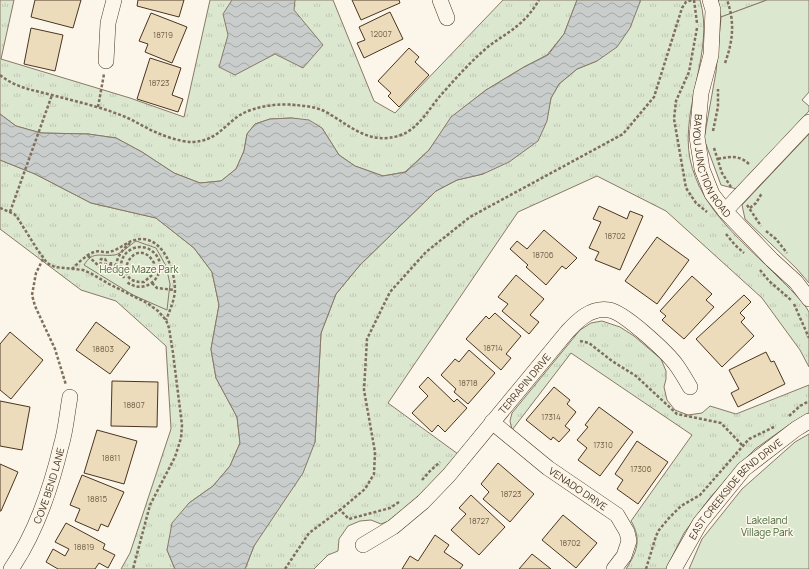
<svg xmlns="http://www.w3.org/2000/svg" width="809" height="569" font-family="Manrope,sans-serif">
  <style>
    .grass { fill: url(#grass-tufts); stroke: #887966 }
    .green { fill: #dce7d0; stroke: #887966 }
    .water { fill: url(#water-waves); stroke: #887966 }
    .building { fill: #ecdcbc; stroke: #4a3520 }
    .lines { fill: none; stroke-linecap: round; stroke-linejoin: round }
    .minor-casing { stroke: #4a3520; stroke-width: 16 }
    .path { stroke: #7f6f5c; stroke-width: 2.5; stroke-dasharray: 3 2; stroke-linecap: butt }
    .minor { stroke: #fbf6e9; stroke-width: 15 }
    .labels { text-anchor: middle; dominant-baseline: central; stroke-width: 3; stroke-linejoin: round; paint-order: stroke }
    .number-label { font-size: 8px; fill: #725f47 }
    .street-label { font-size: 10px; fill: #4a3520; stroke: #fbf6e9 }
    .park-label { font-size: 10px; fill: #436837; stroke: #fbf6e9 }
  </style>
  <defs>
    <pattern id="grass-tufts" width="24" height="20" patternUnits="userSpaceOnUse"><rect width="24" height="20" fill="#dce7d0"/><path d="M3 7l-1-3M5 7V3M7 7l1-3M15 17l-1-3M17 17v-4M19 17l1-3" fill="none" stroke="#bec7b2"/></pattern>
    <pattern id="water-waves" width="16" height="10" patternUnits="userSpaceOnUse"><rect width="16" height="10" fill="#c9cecd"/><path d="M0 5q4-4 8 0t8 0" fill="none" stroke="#a5a8a6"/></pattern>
  </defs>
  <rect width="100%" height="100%" fill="#fbf6e9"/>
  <!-- grass -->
  <g class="grass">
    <polygon points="0,0 14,0 1,59 130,98 184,117 210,0 333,0 374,101 395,113 503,0 577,0 564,34 547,55 524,67 486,90 452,117 429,150 405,172 383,176 355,166 339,155 322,128 292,118 270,119 255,124 247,134 244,151 236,169 221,181 200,183 174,173 142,152 116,138 88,134 41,133 16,126 0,114"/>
    <path d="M640,0H700C715,50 680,108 690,159C701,211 744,242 779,278C787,286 804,302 809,312C809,318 809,358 809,367L800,350L762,298L666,211L597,176L518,212L388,403L458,454L419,498L391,520L381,524L371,520L360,521L348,526L339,539L338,551L328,555L314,569H245L254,546L315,442L321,333L336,294L360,265L436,191L457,180L483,174L546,121L551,98L559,84L577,69L597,61L640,2Z"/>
    <polygon points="718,0 767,0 721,17"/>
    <polygon points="0,160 35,174 91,203 156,218 194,248 212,272 219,305 211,349 216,378 237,417 240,443 230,466 213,486 189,503 167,550 175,569 121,569 130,553 171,429 166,346 116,301 81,290 0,229"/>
    <path d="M602,321L620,327L634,336L661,359L666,371V379L664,387L667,400L675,410L688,415L702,413L710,406L736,414L809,385V413L793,422L755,449L730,475L709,499L684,533L666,569H626C637,552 642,539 631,521L692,435L571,353L512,430L510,421L512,413L580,330L591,323Z"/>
  </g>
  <!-- green -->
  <g class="green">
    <polygon points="767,0 809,0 809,92 802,100 809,106 809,111 737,189 721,185 704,139 716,72 721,17"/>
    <polygon points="809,134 809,283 796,268 745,219 742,205"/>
    <path d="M136,241L156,248L166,266L170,284L167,310L133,295L84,265C93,250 101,257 115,255C122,253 130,245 136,241Z"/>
    <polygon points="809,434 809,569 689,569 702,539 742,489 795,442"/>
  </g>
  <!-- water -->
  <g class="water">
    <polygon points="232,0 295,0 294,10 323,45 303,68 275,54 235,75 219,67 228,35 223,14"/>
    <polygon points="577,0 640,0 640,2 630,28 617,47 597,61 577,69 559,84 551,98 547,121 538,141 509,162 483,174 457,180 436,191 360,265 336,294 321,333 315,442 303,473 254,546 245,569 175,569 167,550 172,523 189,503 213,486 230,466 240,443 237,417 216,378 211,349 219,305 212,272 194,248 156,218 91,203 35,174 0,160 0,114 16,126 41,133 88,134 116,138 142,152 174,173 200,183 221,181 236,169 244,151 247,134 255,124 270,119 292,118 309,120 322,128 339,155 355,166 383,176 406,172 429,150 451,117 486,90 524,67 548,55 564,34"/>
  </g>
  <!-- building -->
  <g class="building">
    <polygon points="35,0 81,0 73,28 31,17"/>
    <polygon points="138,0 184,0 179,17 137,6"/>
    <polygon points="352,0 399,0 400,3 361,20"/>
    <polygon points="390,12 403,39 364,58 357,43 365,40 359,27"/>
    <polygon points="151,13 187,27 172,63 145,52 148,44 139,41"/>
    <polygon points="31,28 63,35 55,71 24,64"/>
    <polygon points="409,48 419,57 415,62 429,75 399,107 388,96 391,93 378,81"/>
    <polygon points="150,58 181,68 172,95 183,99 178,112 137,99"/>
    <polygon points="599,206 627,219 630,211 643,216 620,270 595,260 599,252 589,248 601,222 593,219"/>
    <polygon points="544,230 577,258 566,269 562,266 546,285 526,267 528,265 510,249 517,241 527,249"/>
    <polygon points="657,237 689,260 657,304 625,281"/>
    <polygon points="516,275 544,299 530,315 539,322 529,334 502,311 508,304 498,297"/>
    <polygon points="692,276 712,294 706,300 714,307 684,339 662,320 666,316 660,311"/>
    <polygon points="744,295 751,302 740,313 745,318 741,322 754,336 722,367 696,339"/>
    <polygon points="495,313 521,336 506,354 511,358 501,370 466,339 486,316 489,319"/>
    <polygon points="96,322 130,347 110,374 76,350"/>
    <polygon points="10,332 43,360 11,399 0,390 0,344"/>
    <polygon points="469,350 495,373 468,404 454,392 456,389 441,375 455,359 459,362"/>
    <polygon points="766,352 771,362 774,361 785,384 738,407 731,393 739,389 729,370"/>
    <polygon points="428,377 454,402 457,399 467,408 445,432 438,425 432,432 412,413 428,396 419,387"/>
    <polygon points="112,381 158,382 157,427 111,426"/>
    <polygon points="554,387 570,400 567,404 576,412 565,426 570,430 559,442 553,437 551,440 526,420"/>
    <polygon points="0,401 30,407 22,450 0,446"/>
    <polygon points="599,407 633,432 600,476 578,460 587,448 577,440 588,427 585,425"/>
    <polygon points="97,430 137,441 124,484 84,473"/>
    <polygon points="637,441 668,462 638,504 617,489 623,480 615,474"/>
    <polygon points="498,463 534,494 510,522 483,499 489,492 481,484"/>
    <polygon points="0,464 18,472 1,511 0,511"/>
    <polygon points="82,475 124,492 108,527 101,524 98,531 75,521 80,509 70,505"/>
    <polygon points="471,495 505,527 479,555 451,530 466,514 459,508"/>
    <polygon points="563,515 597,543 576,568 542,540"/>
    <polygon points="66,523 105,544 103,549 115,555 108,568 99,563 95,569 58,569 46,562 53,549 65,556 69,549 55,542"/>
    <polygon points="435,535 449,545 444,552 463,565 460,569 402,569 410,556 418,561"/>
    <polygon points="532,554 551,569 519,569"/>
  </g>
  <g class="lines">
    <defs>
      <g id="minor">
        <polyline points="440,0 447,18"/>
        <path id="s1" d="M710,0L713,10L711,55L701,93L697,137L702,169L712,194L725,211L772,260L796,282L809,299"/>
        <polyline points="106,61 108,23 114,0"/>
        <polyline points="725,211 809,122"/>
        <path id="s2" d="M492,422L548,468L617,515L627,532L629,541L624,556L614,569"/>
        <path id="s3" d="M363,545L393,527L423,502L449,475L567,332C578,320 591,307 609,310C624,312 668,353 677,366C682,373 686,380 690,387"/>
        <path id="s4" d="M11,569C36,533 51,488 61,446C66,430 67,413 70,397"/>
        <path id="s5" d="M674,569L700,523L744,469L796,429L809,421"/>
      </g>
    </defs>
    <!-- minor casing -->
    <use href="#minor" class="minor-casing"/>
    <!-- path -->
    <g class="path">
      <polyline points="694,0 697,23"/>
      <polyline points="697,28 689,72 676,101 674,119 686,188 696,203 707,212"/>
      <path d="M725,63C733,41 735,22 727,0"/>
      <path d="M0,75C16,88 33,90 52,95C78,102 106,108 130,119C136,122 141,125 147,128C158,134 179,142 192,142C217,141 223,126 240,115C255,106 279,103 296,105C306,106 317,107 326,112C351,126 369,146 401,135C418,129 429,109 440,96C456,78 471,61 489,46C498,39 509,33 517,26C526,19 533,10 539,0"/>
      <polyline points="98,107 104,74"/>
      <polyline points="713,131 718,107 718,89"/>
      <polyline points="714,148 722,173 731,187"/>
      <path d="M718,159C731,156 740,155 750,165"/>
      <polyline points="747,205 761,226"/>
      <polyline points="0,208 14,214 17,217 37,249 47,263 55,267 83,270 92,274 109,284 147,303 158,311 166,320 169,328 173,353 182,425 181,438 175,457 150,505 133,569"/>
      <polyline points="750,208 756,203 762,193"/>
      <polyline points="10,212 52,95"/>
      <polyline points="766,231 776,239 787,253"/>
      <polyline points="726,234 735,245 744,253"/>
      <polyline points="88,256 101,268"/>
      <polyline points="43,259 36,273 32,295 35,306 55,349 66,385"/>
      <path d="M111,262V272L105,270L106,261L105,259H101L100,262L101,264C106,264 111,265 116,266"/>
      <path d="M72,269C78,263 86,255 94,252C99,250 104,253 109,252C120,250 129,239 141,239C164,239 175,270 175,291C174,301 170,310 166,320"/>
      <polyline points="760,270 769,281 791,300"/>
      <path d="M121,271H116C115,259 121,251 130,243"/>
      <path d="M152,275L144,282C107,284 136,231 154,263L153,273"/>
      <path d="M124,278C118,266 121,253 134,248C140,246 147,247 152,251C173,267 149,299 127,282"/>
      <polyline points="152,283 157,288 175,290"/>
      <polyline points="794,304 809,338"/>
      <polyline points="580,341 589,343 612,361 636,376 677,414 721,423 743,446"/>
      <polyline points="789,416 800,406 809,401"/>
      <polyline points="422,480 430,471 440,462"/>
      <polyline points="399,502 390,508 349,519 340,510 365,489 374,474 375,452 364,390 367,339 390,292 426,252 470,217 623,134 654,97 682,8 686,2 692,0"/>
      <polyline points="285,569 309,533 340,510"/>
      <polyline points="646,569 656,536 659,530 669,518 681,506 700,495 749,439 774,427"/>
    </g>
    <!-- minor -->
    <use href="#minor" class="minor"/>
  </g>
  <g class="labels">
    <!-- number labels -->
    <g class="number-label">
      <text x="381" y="33">12007</text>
      <text x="163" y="34">18719</text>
      <text x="159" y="82">18723</text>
      <text x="615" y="235">18702</text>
      <text x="543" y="254">18706</text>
      <text x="493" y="347">18714</text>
      <text x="103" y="348">18803</text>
      <text x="468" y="382">18718</text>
      <text x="134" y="404">18807</text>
      <text x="551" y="416">17314</text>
      <text x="603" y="444">17310</text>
      <text x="111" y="457">18811</text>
      <text x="641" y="468">17306</text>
      <text x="511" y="493">18723</text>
      <text x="97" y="498">18815</text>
      <text x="479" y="520">18727</text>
      <text x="570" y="542">18702</text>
      <text x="84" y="546">18819</text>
    </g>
    <!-- street labels -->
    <g class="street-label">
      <text stroke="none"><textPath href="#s1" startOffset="171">BAYOU JUNCTION ROAD</textPath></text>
      <text stroke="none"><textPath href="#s3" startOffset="230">TERRAPIN DRIVE</textPath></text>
      <text stroke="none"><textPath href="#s4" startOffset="92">COVE BEND LANE</textPath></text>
      <text stroke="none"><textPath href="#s2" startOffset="109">VENADO DRIVE</textPath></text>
      <text stroke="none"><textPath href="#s5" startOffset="102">EAST CREEKSIDE BEND DRIVE</textPath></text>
    </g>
    <!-- park labels -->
    <g class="park-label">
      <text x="139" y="269">Hedge Maze Park</text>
      <text x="767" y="520">Lakeland<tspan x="767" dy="12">Village Park</tspan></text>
    </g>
  </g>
</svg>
